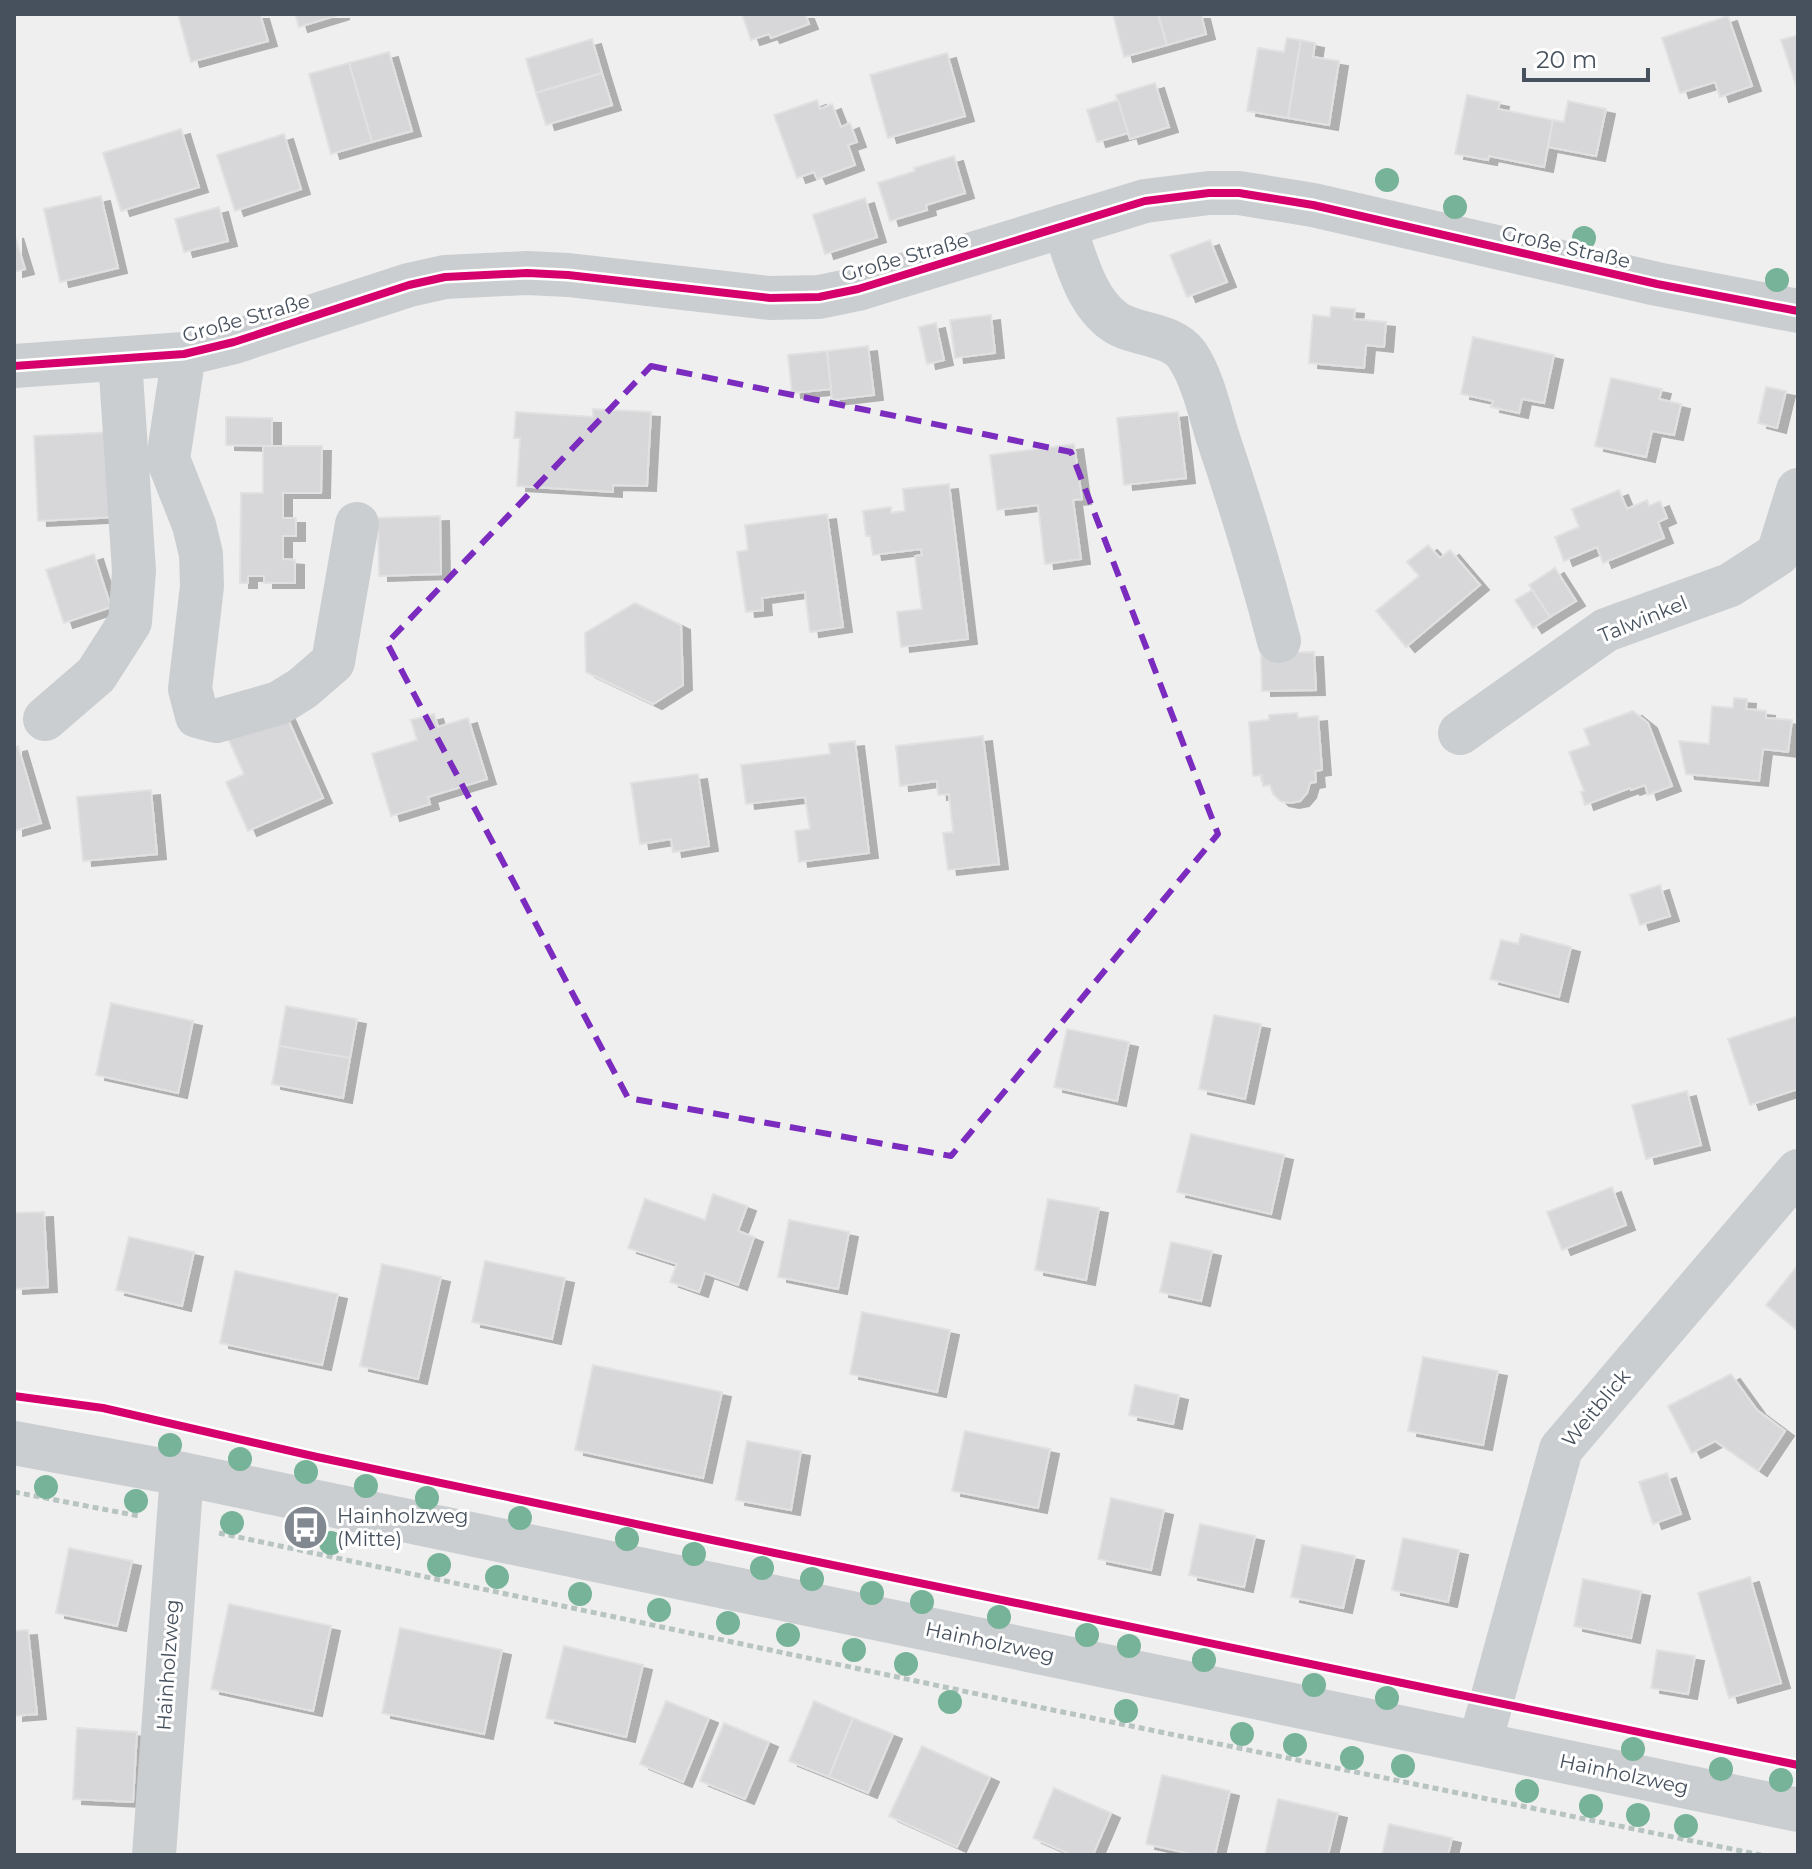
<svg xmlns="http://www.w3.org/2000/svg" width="1812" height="1869" font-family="Montserrat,sans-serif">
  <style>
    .building { fill: #d7d7d9; stroke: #e1e1e2; stroke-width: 2; filter: url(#shadow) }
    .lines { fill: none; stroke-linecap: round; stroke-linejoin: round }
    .path { stroke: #b8c4c1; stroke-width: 5; stroke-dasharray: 6 4; stroke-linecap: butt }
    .minor { stroke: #cbced0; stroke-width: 44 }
    .cycleway-casing { stroke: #fff; stroke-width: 13 }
    .cycleway { stroke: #d6006c; stroke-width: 8 }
    .tree { fill: #76b398 }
    .marked { fill: none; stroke: #7b2cbf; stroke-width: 6; stroke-dasharray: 16 10; stroke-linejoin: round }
    .labels { text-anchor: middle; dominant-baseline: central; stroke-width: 6; stroke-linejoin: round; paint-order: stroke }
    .street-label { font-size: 20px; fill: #46515d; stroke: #fff }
    .poi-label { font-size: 20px; fill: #46515d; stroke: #fff; text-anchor: start }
  </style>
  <defs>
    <filter id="shadow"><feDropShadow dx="9" dy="5" stdDeviation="0" flood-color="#0004"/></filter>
  </defs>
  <rect width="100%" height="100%" fill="#f0efef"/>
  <!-- building -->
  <g class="building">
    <polygon points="178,14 260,14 268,41 191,62"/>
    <polygon points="295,14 341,14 299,27"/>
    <polygon points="742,14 805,14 809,24 771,38 769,34 751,40"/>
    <polygon points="1113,14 1158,14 1167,45 1124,57"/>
    <polygon points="1158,14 1201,14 1206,34 1167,45"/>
    <polygon points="1728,16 1752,86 1720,97 1715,82 1680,93 1662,38"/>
    <polygon points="1798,35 1798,91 1781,40"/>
    <polygon points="1287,38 1301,40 1288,118 1247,111 1258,48 1284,52"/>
    <polygon points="592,39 602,73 536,93 526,59"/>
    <polygon points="1301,40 1315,43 1313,57 1339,61 1329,125 1288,118"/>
    <polygon points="389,52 412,131 372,142 349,63"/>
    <polygon points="947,53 965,116 888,138 870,75"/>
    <polygon points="349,63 372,142 331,154 309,74"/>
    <polygon points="602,73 612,105 546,125 536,93"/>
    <polygon points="1155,83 1169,127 1130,139 1116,95"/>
    <polygon points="1467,95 1500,102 1498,109 1553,120 1544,167 1489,156 1488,160 1455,154"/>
    <polygon points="817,100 820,109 832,104 841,127 850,123 857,142 848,145 855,165 817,179 814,172 797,178 774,115"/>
    <polygon points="1118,100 1128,133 1097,142 1087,110"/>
    <polygon points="1568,101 1606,109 1596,156 1548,147 1553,120 1564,122"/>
    <polygon points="181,129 199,187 121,211 103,153"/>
    <polygon points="284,134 301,189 235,211 217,155"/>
    <polygon points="954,156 965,193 926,205 927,210 890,221 878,183 915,171 914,168"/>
    <polygon points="101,196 118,268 60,282 44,209"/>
    <polygon points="865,198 877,237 825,254 813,215"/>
    <polygon points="219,207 228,241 184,252 175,219"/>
    <polygon points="14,233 25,269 14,272"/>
    <polygon points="1210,240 1227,282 1187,297 1170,255"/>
    <polygon points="1331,307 1355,309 1354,319 1386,322 1384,347 1366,345 1364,368 1309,363 1313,315 1330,317"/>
    <polygon points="991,315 995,353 955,358 950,320"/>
    <polygon points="936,323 944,360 927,364 919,327"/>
    <polygon points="1473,337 1554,355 1544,403 1522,399 1519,413 1491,407 1493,401 1461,394"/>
    <polygon points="868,346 874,395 832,400 827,351"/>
    <polygon points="827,351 831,389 792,393 788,355"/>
    <polygon points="1611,378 1662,389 1659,399 1681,404 1674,435 1652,431 1646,457 1595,446"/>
    <polygon points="1766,387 1786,391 1777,428 1758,423"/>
    <polygon points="593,409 651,412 647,486 613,485 613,492 517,486 520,438 514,438 516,412 593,417"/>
    <polygon points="1178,412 1186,478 1124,485 1117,418"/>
    <polygon points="226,417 272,418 272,446 226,445"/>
    <polygon points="114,432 118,517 38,521 34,436"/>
    <polygon points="1074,444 1082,499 1073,500 1081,559 1045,564 1038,505 997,510 990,455"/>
    <polygon points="263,446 322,446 321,493 283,493 283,518 296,518 296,536 283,536 283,559 295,560 295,583 264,583 264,576 248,576 248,583 240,583 241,493 263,493"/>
    <polygon points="949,484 968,639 901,647 897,612 922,609 915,556 922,555 921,549 873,555 870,536 866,536 863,511 891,507 891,513 905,511 903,489"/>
    <polygon points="1619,490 1627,509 1647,500 1649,506 1660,501 1667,518 1658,522 1664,538 1603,563 1597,547 1564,561 1555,537 1579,527 1572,509"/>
    <polygon points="827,514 843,627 810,632 805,592 762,598 763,610 746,612 737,552 748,550 745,525"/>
    <polygon points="440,516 441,574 379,576 378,518"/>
    <polygon points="1428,545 1440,558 1450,550 1480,585 1406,647 1376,611 1419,576 1407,562"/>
    <polygon points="94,554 111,607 64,623 46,570"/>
    <polygon points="1555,568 1576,601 1550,617 1529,585"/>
    <polygon points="1532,590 1550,617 1533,628 1515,600"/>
    <polygon points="635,603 681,625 683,685 653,704 586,672 585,633"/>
    <polygon points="1314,652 1316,690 1262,691 1261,653"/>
    <polygon points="1734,698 1747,699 1746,709 1766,711 1766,718 1792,720 1788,752 1763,749 1759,781 1686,774 1679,741 1709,744 1712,706 1733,708"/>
    <polygon points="283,708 323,798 248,831 226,782 244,774 226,734"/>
    <polygon points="1633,711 1648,723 1672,786 1648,795 1645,785 1631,790 1630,788 1585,805 1581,792 1584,791 1569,752 1590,745 1584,729"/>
    <polygon points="1297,713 1298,718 1318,716 1322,770 1315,771 1316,782 1310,783 1307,793 1300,801 1290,803 1280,801 1273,794 1270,785 1263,786 1262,775 1253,776 1249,722 1269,720 1269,715"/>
    <polygon points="434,714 438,727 468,718 487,779 428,797 430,804 391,816 372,754 417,740 411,720"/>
    <polygon points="983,736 999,864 948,870 943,833 953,832 949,794 938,795 937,781 900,786 896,746"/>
    <polygon points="855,741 869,853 799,862 795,831 810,829 805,797 746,804 741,765 830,754 829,744"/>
    <polygon points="18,746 41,823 14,831 14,747"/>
    <polygon points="698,774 709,846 673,852 671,839 640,844 631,783"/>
    <polygon points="151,790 157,854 83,861 77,797"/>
    <polygon points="1660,885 1670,916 1640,925 1630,895"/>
    <polygon points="1521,934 1571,947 1559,997 1490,979 1501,940 1518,944"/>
    <polygon points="111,1003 193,1021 178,1093 96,1075"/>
    <polygon points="286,1006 357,1019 350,1058 279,1046"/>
    <polygon points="1214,1015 1261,1024 1245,1099 1199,1089"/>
    <polygon points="1798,1016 1798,1089 1750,1105 1728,1039"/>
    <polygon points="1067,1029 1129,1042 1117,1101 1054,1087"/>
    <polygon points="279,1046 350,1058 343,1098 272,1084"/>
    <polygon points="1687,1091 1701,1145 1646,1159 1632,1105"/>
    <polygon points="1191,1134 1284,1155 1271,1214 1177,1192"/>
    <polygon points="1612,1187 1626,1225 1562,1250 1547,1212"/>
    <polygon points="713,1194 747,1206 738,1231 754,1237 738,1285 705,1273 699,1292 670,1282 677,1264 628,1248 645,1199 705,1220"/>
    <polygon points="1048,1199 1099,1208 1086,1280 1035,1270"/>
    <polygon points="44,1212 48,1287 14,1289 14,1213"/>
    <polygon points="789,1220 849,1232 838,1289 778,1277"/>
    <polygon points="129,1237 194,1252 182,1306 116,1290"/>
    <polygon points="1171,1242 1212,1251 1201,1301 1160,1292"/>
    <polygon points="485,1261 565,1278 552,1339 472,1322"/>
    <polygon points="382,1264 441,1277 418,1379 360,1366"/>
    <polygon points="1798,1265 1798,1331 1766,1305"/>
    <polygon points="235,1271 338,1294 322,1365 220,1343"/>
    <polygon points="862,1312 950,1330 937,1392 850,1374"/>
    <polygon points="1423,1357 1498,1371 1483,1445 1408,1431"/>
    <polygon points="593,1365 722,1392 703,1478 575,1450"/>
    <polygon points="1731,1374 1757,1410 1785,1431 1758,1471 1715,1441 1692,1453 1668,1406"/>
    <polygon points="1135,1385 1179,1395 1173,1424 1129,1415"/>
    <polygon points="965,1431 1050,1449 1038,1508 952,1491"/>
    <polygon points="747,1441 801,1451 791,1510 736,1500"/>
    <polygon points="1667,1473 1681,1514 1653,1524 1639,1482"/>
    <polygon points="1111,1498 1164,1510 1151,1570 1098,1559"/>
    <polygon points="1200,1524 1255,1536 1244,1587 1189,1575"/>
    <polygon points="1403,1538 1459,1550 1448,1602 1392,1590"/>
    <polygon points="1302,1545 1355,1556 1343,1608 1291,1597"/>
    <polygon points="69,1548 132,1561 117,1626 56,1613"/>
    <polygon points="1750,1577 1781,1683 1729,1698 1698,1593"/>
    <polygon points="1583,1579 1641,1591 1631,1638 1574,1626"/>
    <polygon points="229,1604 331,1626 313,1711 211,1689"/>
    <polygon points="400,1628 502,1650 484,1734 382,1713"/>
    <polygon points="28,1630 37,1714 14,1716 14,1631"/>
    <polygon points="564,1646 643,1665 626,1737 546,1718"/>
    <polygon points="1657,1650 1695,1656 1688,1694 1651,1688"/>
    <polygon points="666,1701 709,1718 683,1782 640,1764"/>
    <polygon points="814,1701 853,1718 829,1777 789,1761"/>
    <polygon points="853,1718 893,1734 868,1793 829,1777"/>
    <polygon points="724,1723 769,1742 745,1799 700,1781"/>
    <polygon points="77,1728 137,1732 133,1802 73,1799"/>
    <polygon points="922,1746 990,1777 957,1847 889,1816"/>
    <polygon points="1162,1775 1230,1791 1215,1855 1196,1855 1146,1844"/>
    <polygon points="1054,1788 1111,1813 1093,1855 1072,1855 1033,1838"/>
    <polygon points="1278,1799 1338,1813 1328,1855 1265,1855"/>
    <polygon points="1389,1824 1452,1838 1448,1855 1382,1855"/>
  </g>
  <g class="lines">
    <!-- path -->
    <g class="path">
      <polyline points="14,1492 139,1516"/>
      <polyline points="219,1533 1048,1709 1761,1855"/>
    </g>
    <!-- minor -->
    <g class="minor">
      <path d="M1064,226C1076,259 1085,301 1115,322C1135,336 1172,333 1187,355C1202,377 1209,409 1217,435C1240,503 1261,571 1279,641"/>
      <polyline points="184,354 168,459 194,525 201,554 202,586 190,689 197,716 216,721 279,703 303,688 333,662 357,524"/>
      <polyline points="14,366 184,354 234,342 409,285 445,277 527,273 568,275 770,298 819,297 858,289 1145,201 1209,193 1239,193 1313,205 1657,284 1798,311"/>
      <polyline points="45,719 96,675 130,622 134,571 120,359"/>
      <polyline points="1460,733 1606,630 1730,585 1778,554 1798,490"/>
      <polyline points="14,1443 182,1474 1798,1810"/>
      <polyline points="1480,1743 1561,1449 1798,1171"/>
      <polyline points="154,1855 182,1474"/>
    </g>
    <defs>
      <g id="cycleway">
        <polyline points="14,366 184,354 234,342 409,285 445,277 527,273 568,275 770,298 819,297 858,289 1145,201 1209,193 1239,193 1313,205 1657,284 1798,311"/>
        <polyline points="14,1396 103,1408 317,1457 717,1541 1798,1765"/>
      </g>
    </defs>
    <!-- cycleway casing -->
    <use href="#cycleway" class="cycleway-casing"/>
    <!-- cycleway -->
    <use href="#cycleway" class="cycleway"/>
  </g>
  <!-- trees -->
  <g class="tree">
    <circle cx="1387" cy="180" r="12"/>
    <circle cx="1455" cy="207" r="12"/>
    <circle cx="1584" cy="238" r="12"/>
    <circle cx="1777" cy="280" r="12"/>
    <circle cx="170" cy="1445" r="12"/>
    <circle cx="240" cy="1459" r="12"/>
    <circle cx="306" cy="1472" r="12"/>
    <circle cx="366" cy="1486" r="12"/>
    <circle cx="46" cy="1487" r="12"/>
    <circle cx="427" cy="1498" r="12"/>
    <circle cx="136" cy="1501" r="12"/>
    <circle cx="520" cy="1518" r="12"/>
    <circle cx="232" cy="1523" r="12"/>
    <circle cx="627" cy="1539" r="12"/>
    <circle cx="331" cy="1543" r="12"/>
    <circle cx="694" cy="1554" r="12"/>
    <circle cx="439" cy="1565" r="12"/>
    <circle cx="762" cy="1568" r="12"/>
    <circle cx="497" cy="1577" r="12"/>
    <circle cx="812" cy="1579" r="12"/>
    <circle cx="872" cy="1593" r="12"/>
    <circle cx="580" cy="1594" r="12"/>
    <circle cx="922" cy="1602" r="12"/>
    <circle cx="659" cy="1610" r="12"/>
    <circle cx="999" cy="1617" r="12"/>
    <circle cx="728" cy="1623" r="12"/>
    <circle cx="788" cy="1635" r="12"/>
    <circle cx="1087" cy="1635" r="12"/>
    <circle cx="1129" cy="1646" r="12"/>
    <circle cx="854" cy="1650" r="12"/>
    <circle cx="1204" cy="1660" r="12"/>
    <circle cx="906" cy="1664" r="12"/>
    <circle cx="1314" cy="1685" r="12"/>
    <circle cx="1387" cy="1698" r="12"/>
    <circle cx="950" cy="1702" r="12"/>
    <circle cx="1126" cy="1711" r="12"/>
    <circle cx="1242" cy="1734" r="12"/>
    <circle cx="1295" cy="1745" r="12"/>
    <circle cx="1633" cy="1749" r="12"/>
    <circle cx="1352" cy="1758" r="12"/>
    <circle cx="1403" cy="1766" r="12"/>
    <circle cx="1721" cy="1769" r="12"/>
    <circle cx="1781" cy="1780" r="12"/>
    <circle cx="1527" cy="1791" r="12"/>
    <circle cx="1591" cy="1806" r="12"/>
    <circle cx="1638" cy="1815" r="12"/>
    <circle cx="1686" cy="1826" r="12"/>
  </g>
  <!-- marked area -->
  <path class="marked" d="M651,366L1071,452L1218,834L951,1156L628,1098L387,643Z"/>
  <!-- icons -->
  <defs>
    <symbol id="bus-disc" viewBox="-11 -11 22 22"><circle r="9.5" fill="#828890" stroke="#fff"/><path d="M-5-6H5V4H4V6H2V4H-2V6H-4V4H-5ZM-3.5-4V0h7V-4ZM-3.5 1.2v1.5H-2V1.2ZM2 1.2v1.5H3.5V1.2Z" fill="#fff"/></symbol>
  </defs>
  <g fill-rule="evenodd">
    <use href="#bus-disc" x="280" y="1502" width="51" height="51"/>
  </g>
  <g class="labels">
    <!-- street labels -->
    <g class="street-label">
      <text transform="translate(1566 247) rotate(13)">Große Straße</text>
      <text transform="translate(905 257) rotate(-16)">Große Straße</text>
      <text transform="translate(246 318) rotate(-16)">Große Straße</text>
      <text transform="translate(1643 619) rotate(-22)">Talwinkel</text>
      <text transform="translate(1596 1408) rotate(-50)">Weitblick</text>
      <text transform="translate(990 1642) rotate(12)">Hainholzweg</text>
      <text transform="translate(168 1665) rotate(-86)">Hainholzweg</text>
      <text transform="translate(1624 1774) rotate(12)">Hainholzweg</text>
    </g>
    <!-- poi labels -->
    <g class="poi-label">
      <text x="337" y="1516">Hainholzweg<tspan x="337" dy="23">(Mitte)</tspan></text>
    </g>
  </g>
  <!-- border -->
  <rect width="1812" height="1869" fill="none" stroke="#46515d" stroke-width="32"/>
  <!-- scale -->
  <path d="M1524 68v12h124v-12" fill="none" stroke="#46515d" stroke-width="4"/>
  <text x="1536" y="68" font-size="24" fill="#46515d" stroke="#ffffff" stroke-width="6" paint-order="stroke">20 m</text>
</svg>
